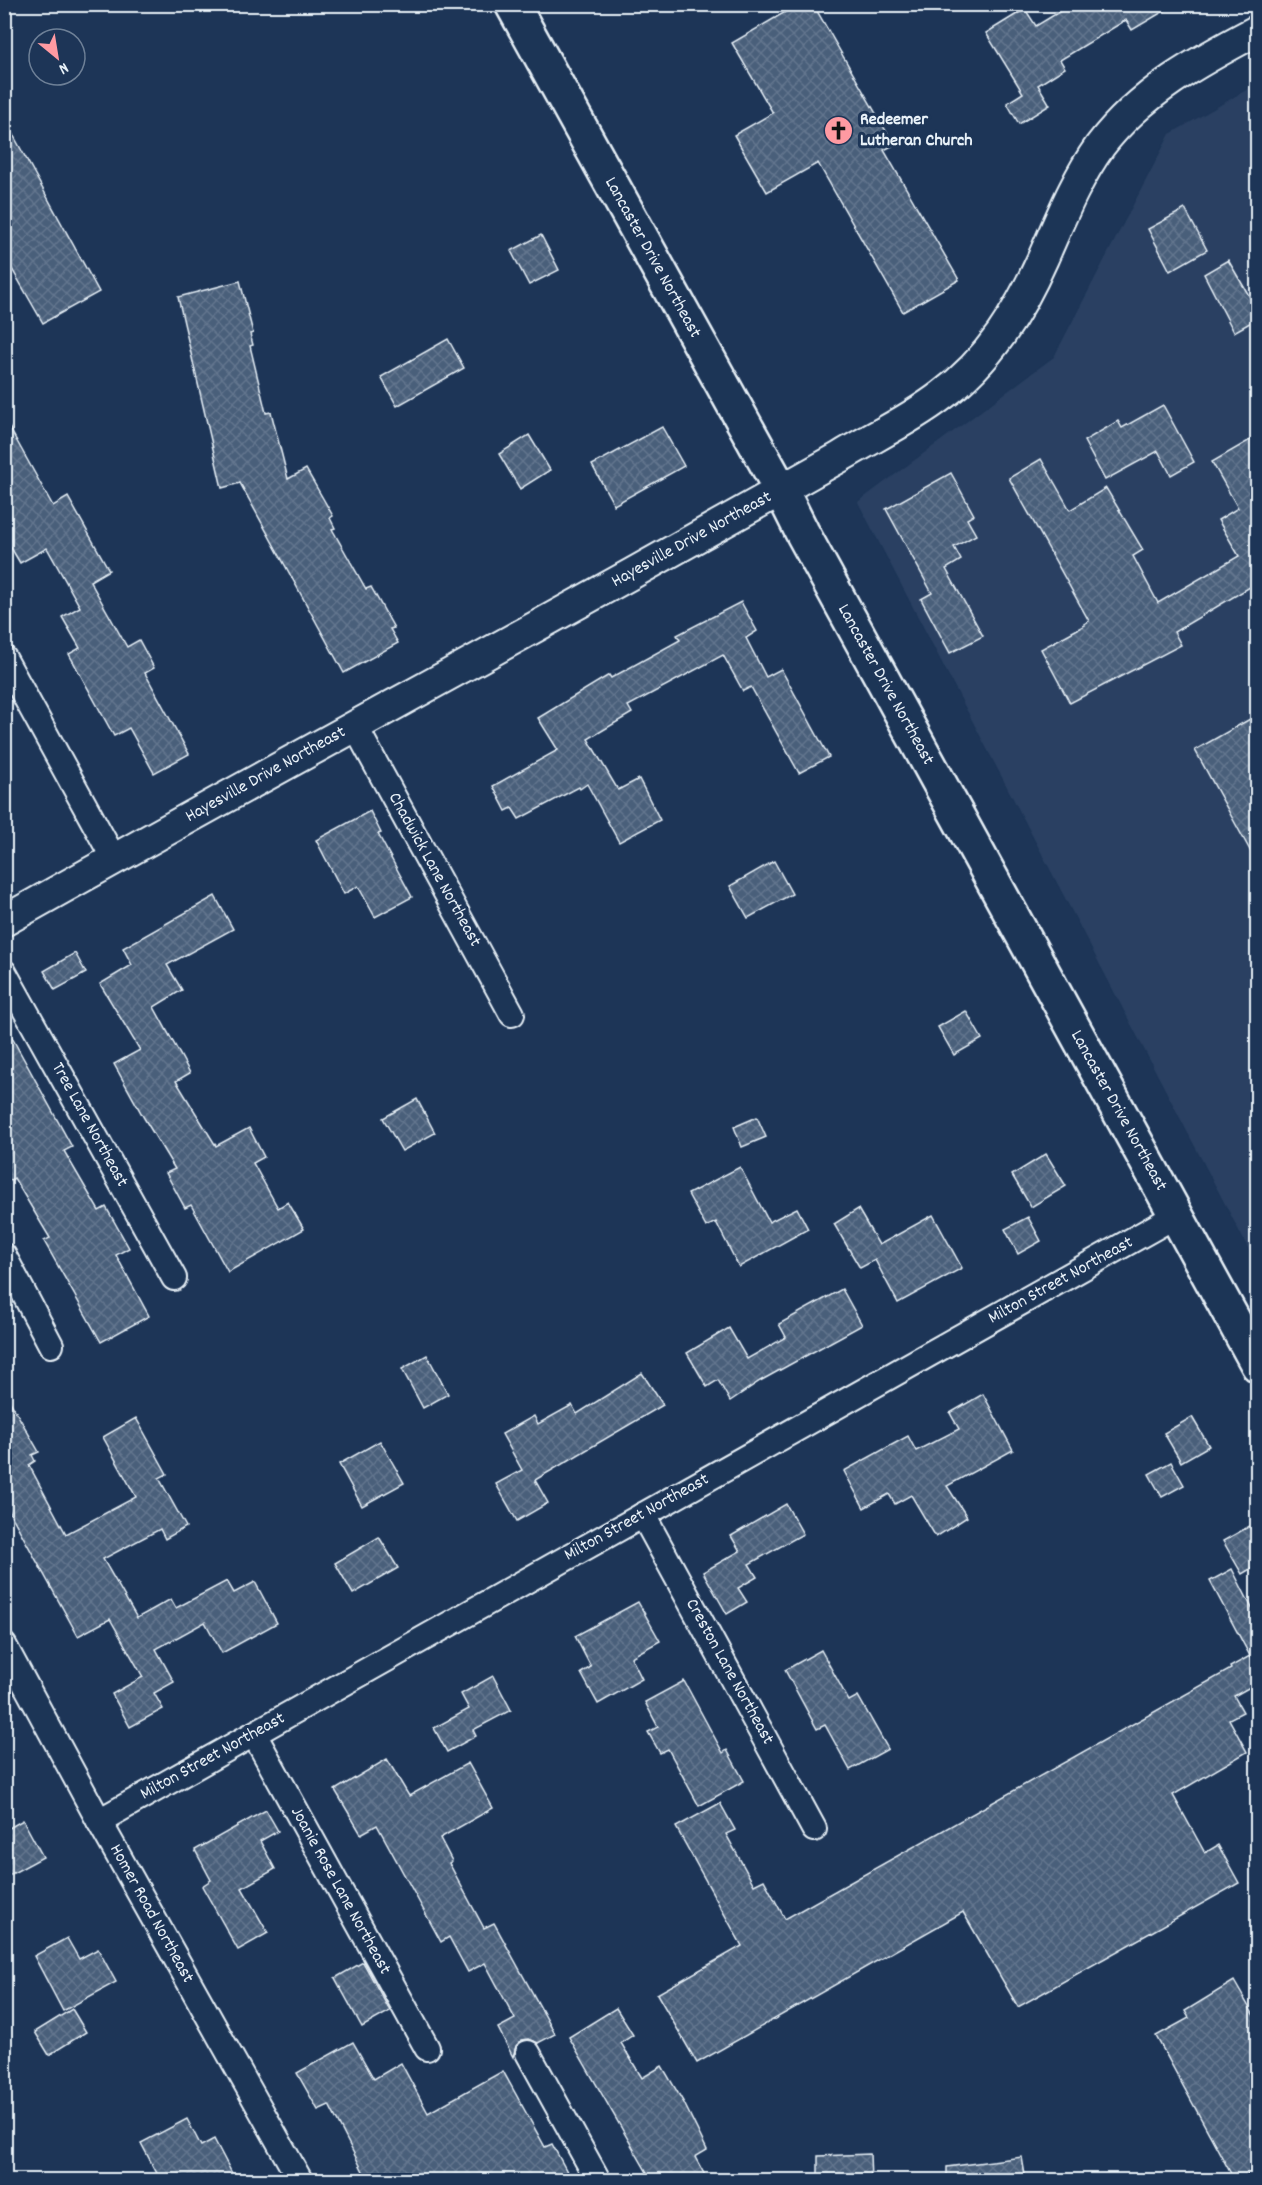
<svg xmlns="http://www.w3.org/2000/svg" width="1262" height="2185" font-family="Dekko,sans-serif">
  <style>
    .built { fill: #2a4162 }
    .building { fill: url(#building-cross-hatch); stroke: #e8f1f8; stroke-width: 1.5 }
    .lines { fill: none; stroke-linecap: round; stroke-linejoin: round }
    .minor-casing { stroke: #e8f1f8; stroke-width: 28 }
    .tertiary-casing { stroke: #e8f1f8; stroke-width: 34 }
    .primary-casing { stroke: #e8f1f8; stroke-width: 38 }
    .minor { stroke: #1d3557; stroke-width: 24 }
    .tertiary { stroke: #1d3557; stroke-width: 30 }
    .primary { stroke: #1d3557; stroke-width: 33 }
    .labels { text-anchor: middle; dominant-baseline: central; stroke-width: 6; stroke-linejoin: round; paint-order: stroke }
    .poi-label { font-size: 18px; font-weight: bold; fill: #e8f1f8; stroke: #1d3557; text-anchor: start }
    .street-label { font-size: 18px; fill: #e8f1f8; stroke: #1d3557 }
  </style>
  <defs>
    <pattern id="building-cross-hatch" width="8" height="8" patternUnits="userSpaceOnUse" patternTransform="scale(1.5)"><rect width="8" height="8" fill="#495e7a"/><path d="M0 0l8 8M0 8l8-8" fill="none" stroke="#63768e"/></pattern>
  </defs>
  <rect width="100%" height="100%" fill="#1d3557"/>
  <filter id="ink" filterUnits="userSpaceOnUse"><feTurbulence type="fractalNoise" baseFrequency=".0167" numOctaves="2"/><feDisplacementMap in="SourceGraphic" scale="12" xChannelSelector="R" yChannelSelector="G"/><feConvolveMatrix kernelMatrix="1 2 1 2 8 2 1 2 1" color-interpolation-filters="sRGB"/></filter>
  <g filter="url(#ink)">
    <!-- built -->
    <polygon class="built" points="1257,84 1257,1265 858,502 1054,357 1170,134"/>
    <!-- building -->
    <g class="building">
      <polygon points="799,4 813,4 894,145 884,150 959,280 903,312 818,163 767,192 734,135 773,113 732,43"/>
      <polygon points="1072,4 1176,4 1132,30 1126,20 1060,60 1065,68 1038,85 1050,105 1019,124 1007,103 1023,93 986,33 1025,9 1036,26"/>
      <polygon points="4,118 99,292 43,323 4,255"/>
      <polygon points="1185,209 1207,250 1170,271 1148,229"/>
      <polygon points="541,235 559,270 529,285 511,251"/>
      <polygon points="1228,260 1257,309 1257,319 1234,332 1204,274"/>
      <polygon points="240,281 253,333 250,334 253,345 250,346 266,413 271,412 288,479 306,469 333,516 330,518 335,528 332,529 366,589 371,587 394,628 390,629 398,643 344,673 240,483 222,488 178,297"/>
      <polygon points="448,339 464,368 397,406 381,377"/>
      <polygon points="1163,405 1194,462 1171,475 1158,451 1105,480 1084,441 1118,421 1122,428"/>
      <polygon points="4,418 53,506 68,497 109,570 90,581 127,647 139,640 154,668 145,673 189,754 154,773 129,728 114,736 69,654 80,648 62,617 80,607 47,548 20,563 4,536"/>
      <polygon points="662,427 684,466 614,505 592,465"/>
      <polygon points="529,435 550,470 520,489 499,454"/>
      <polygon points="1257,436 1257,588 1255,584 1174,632 1181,645 1070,703 1041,649 1085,625 1084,624 1089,621 1009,478 1041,459 1070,510 1106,488 1143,550 1133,556 1158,603 1239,556 1218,520 1238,508 1212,462"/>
      <polygon points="951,473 974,515 967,519 976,535 954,547 961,560 946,569 983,636 950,653 921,599 932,593 886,509"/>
      <polygon points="741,602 757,631 746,638 766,677 781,669 829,757 799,773 751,687 743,691 723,655 628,706 632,713 588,739 618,790 639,779 660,820 619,842 587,784 580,789 579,787 519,819 512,808 506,811 493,786 558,750 538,718 609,675 611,678 680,640 677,635"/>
      <polygon points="1257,715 1257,863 1195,750"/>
      <polygon points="370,811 381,833 378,834 412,897 375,917 358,886 344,894 316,840"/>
      <polygon points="774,861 792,894 748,918 730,886"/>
      <polygon points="215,896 233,929 167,965 182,990 154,1007 190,1073 176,1081 216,1146 249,1128 264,1157 253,1163 278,1208 288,1202 304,1229 228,1272 191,1205 185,1208 166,1173 175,1169 144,1118 114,1064 140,1050 100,984 132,965 123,948"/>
      <polygon points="75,953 86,973 55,990 44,971"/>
      <polygon points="966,1011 982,1039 954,1055 938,1027"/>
      <polygon points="4,1023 72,1147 64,1151 99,1211 106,1207 129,1248 116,1255 149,1316 101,1342 44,1241 50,1238 14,1178 4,1184"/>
      <polygon points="417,1099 435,1133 402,1151 383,1118"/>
      <polygon points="757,1117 766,1137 742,1147 734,1127"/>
      <polygon points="1046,1154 1066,1186 1031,1207 1012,1175"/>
      <polygon points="740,1167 769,1222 797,1208 808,1229 739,1267 716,1222 706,1227 688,1194"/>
      <polygon points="858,1209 879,1245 933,1215 962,1268 898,1303 875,1260 860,1268 834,1224"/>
      <polygon points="1028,1217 1041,1241 1018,1254 1005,1229"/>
      <polygon points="842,1289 862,1325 760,1381 730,1401 718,1380 707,1387 687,1353 729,1328 747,1359 786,1337 779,1324"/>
      <polygon points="427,1355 448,1394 423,1408 402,1369"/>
      <polygon points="642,1373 663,1405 535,1480 548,1503 517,1521 496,1484 522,1470 502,1434 534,1416 538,1424 572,1405 577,1414"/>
      <polygon points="4,1391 39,1452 32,1455 35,1461 29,1465 66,1534 136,1497 103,1437 136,1418 167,1474 159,1478 186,1527 165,1539 160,1529 103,1559 137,1618 171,1599 176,1608 227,1581 234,1593 255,1582 277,1623 222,1653 205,1622 156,1649 174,1682 154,1693 163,1709 130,1727 112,1694 143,1677 110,1619 78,1636 4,1502"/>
      <polygon points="983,1394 1013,1450 947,1486 967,1517 936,1537 911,1495 895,1504 889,1494 864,1508 844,1471 908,1436 916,1451 959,1429 950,1413"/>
      <polygon points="1192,1417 1209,1446 1181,1462 1164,1433"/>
      <polygon points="380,1441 404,1483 362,1506 339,1464"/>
      <polygon points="1171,1462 1184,1485 1162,1497 1149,1474"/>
      <polygon points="786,1504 803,1534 749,1564 757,1577 738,1588 747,1602 727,1614 703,1572 740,1551 731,1536"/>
      <polygon points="1257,1522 1257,1565 1242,1574 1223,1541"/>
      <polygon points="379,1537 398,1568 353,1594 335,1563"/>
      <polygon points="1232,1569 1257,1618 1257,1683 1234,1696 1243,1712 1229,1719 1247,1752 1173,1795 1205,1853 1218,1845 1239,1883 1018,2007 963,1912 697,2063 657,1994 742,1946 676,1827 720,1803 735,1830 726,1834 754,1885 764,1880 785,1919 1231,1669 1230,1667 1250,1656 1210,1581"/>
      <polygon points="638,1602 660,1641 631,1657 642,1679 598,1704 581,1673 591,1667 575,1636"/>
      <polygon points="821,1650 849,1701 858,1696 888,1749 850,1770 825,1725 817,1729 785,1670"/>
      <polygon points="493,1676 511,1710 473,1730 476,1736 447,1752 434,1728 469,1709 461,1694"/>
      <polygon points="684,1681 723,1753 727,1750 744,1781 699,1806 668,1749 660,1753 648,1732 658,1727 645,1702"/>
      <polygon points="387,1759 409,1796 468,1763 493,1808 440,1838 452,1861 449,1863 484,1928 494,1923 555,2034 538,2043 529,2039 522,2040 516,2046 513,2057 498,2028 515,2019 485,1963 468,1972 449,1937 441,1942 377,1825 361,1834 335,1790"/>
      <polygon points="266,1810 278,1831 260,1841 275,1869 242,1888 268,1933 238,1950 202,1886 211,1880 195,1850"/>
      <polygon points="23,1820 43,1857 4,1878 4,1831"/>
      <polygon points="67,1938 79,1959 98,1949 116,1982 63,2011 34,1956"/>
      <polygon points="363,1962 390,2011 362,2027 335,1978"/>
      <polygon points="1234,1981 1257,2021 1257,2169 1237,2181 1235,2181 1156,2036 1189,2018 1185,2011"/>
      <polygon points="616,2008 633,2035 621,2043 642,2078 662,2066 684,2103 707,2150 695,2157 708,2181 652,2181 569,2037"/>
      <polygon points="72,2009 86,2032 49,2055 35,2032"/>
      <polygon points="353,2042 374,2079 401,2063 428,2113 503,2071 545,2147 552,2144 572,2181 368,2181 329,2105 318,2110 297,2073"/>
      <polygon points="187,2119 201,2146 214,2139 236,2181 161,2181 141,2143"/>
      <polygon points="870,2154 871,2181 818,2181 818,2156"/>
      <polygon points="1022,2157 1026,2181 947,2181 947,2167"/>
    </g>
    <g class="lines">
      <defs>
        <g id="minor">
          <polyline points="4,658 114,859"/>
          <polyline points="355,726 512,1014"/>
          <polyline points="4,972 174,1278"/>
          <polyline points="4,1256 51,1345"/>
          <polyline points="643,1515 814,1829"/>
          <polyline points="4,1645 99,1821 300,2180"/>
          <polyline points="254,1734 427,2048"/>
          <polyline points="99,1821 1175,1216"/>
          <polyline points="528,2053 598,2180"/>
        </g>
        <path id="tertiary" d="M4,921C213,803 424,689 633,573C702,534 771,496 840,457C873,437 910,420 941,396C989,361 1019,312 1043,258C1060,220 1075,181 1100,146C1141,92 1199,61 1258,30"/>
        <polyline id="primary" points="512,4 781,490 802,532 1258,1365"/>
      </defs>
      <!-- minor casing -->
      <use href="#minor" class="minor-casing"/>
      <!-- tertiary casing -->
      <use href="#tertiary" class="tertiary-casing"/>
      <!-- primary casing -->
      <use href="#primary" class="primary-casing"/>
      <!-- minor -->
      <use href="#minor" class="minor"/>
      <!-- tertiary -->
      <use href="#tertiary" class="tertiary"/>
      <!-- primary -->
      <use href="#primary" class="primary"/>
    </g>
  </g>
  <!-- icons -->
  <defs>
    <symbol id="church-disc" viewBox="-11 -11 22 22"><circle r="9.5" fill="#ff9aa2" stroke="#1d3557"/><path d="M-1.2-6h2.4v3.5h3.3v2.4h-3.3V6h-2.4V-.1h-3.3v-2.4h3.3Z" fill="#111"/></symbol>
  </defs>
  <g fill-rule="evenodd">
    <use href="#church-disc" x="822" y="114" width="33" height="33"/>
  </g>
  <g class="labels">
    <!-- poi labels -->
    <g class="poi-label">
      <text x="860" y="120">Redeemer<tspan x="860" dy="21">Lutheran Church</tspan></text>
    </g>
    <!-- street labels -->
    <g class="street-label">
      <text transform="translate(652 258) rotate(61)">Lancaster Drive Northeast</text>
      <text transform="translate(692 540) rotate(-29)">Hayesville Drive Northeast</text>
      <text transform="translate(885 685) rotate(61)">Lancaster Drive Northeast</text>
      <text transform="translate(266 775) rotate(-29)">Hayesville Drive Northeast</text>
      <text transform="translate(434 870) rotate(61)">Chadwick Lane Northeast</text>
      <text transform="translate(1118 1111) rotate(61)">Lancaster Drive Northeast</text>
      <text transform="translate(89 1125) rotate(61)">Tree Lane Northeast</text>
      <text transform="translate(1061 1281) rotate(-29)">Milton Street Northeast</text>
      <text transform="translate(637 1518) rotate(-29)">Milton Street Northeast</text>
      <text transform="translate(729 1672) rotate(61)">Creston Lane Northeast</text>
      <text transform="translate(213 1757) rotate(-29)">Milton Street Northeast</text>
      <text transform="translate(340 1891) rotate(61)">Joanie Rose Lane Northeast</text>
      <text transform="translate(151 1914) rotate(61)">Homer Road Northeast</text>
    </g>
  </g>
  <!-- margin -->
  <rect width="1262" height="2185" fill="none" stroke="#1d3557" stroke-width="24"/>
  <rect x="12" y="12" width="1238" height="2161" fill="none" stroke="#e8f1f8" stroke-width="2" filter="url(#ink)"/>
  <!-- north arrow -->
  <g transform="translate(57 57) rotate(150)"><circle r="28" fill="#1d3557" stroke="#6e8097" stroke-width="1.5"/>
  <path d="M0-4.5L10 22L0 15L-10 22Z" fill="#ff9aa2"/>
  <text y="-9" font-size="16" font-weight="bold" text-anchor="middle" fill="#e8f1f8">N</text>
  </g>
</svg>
